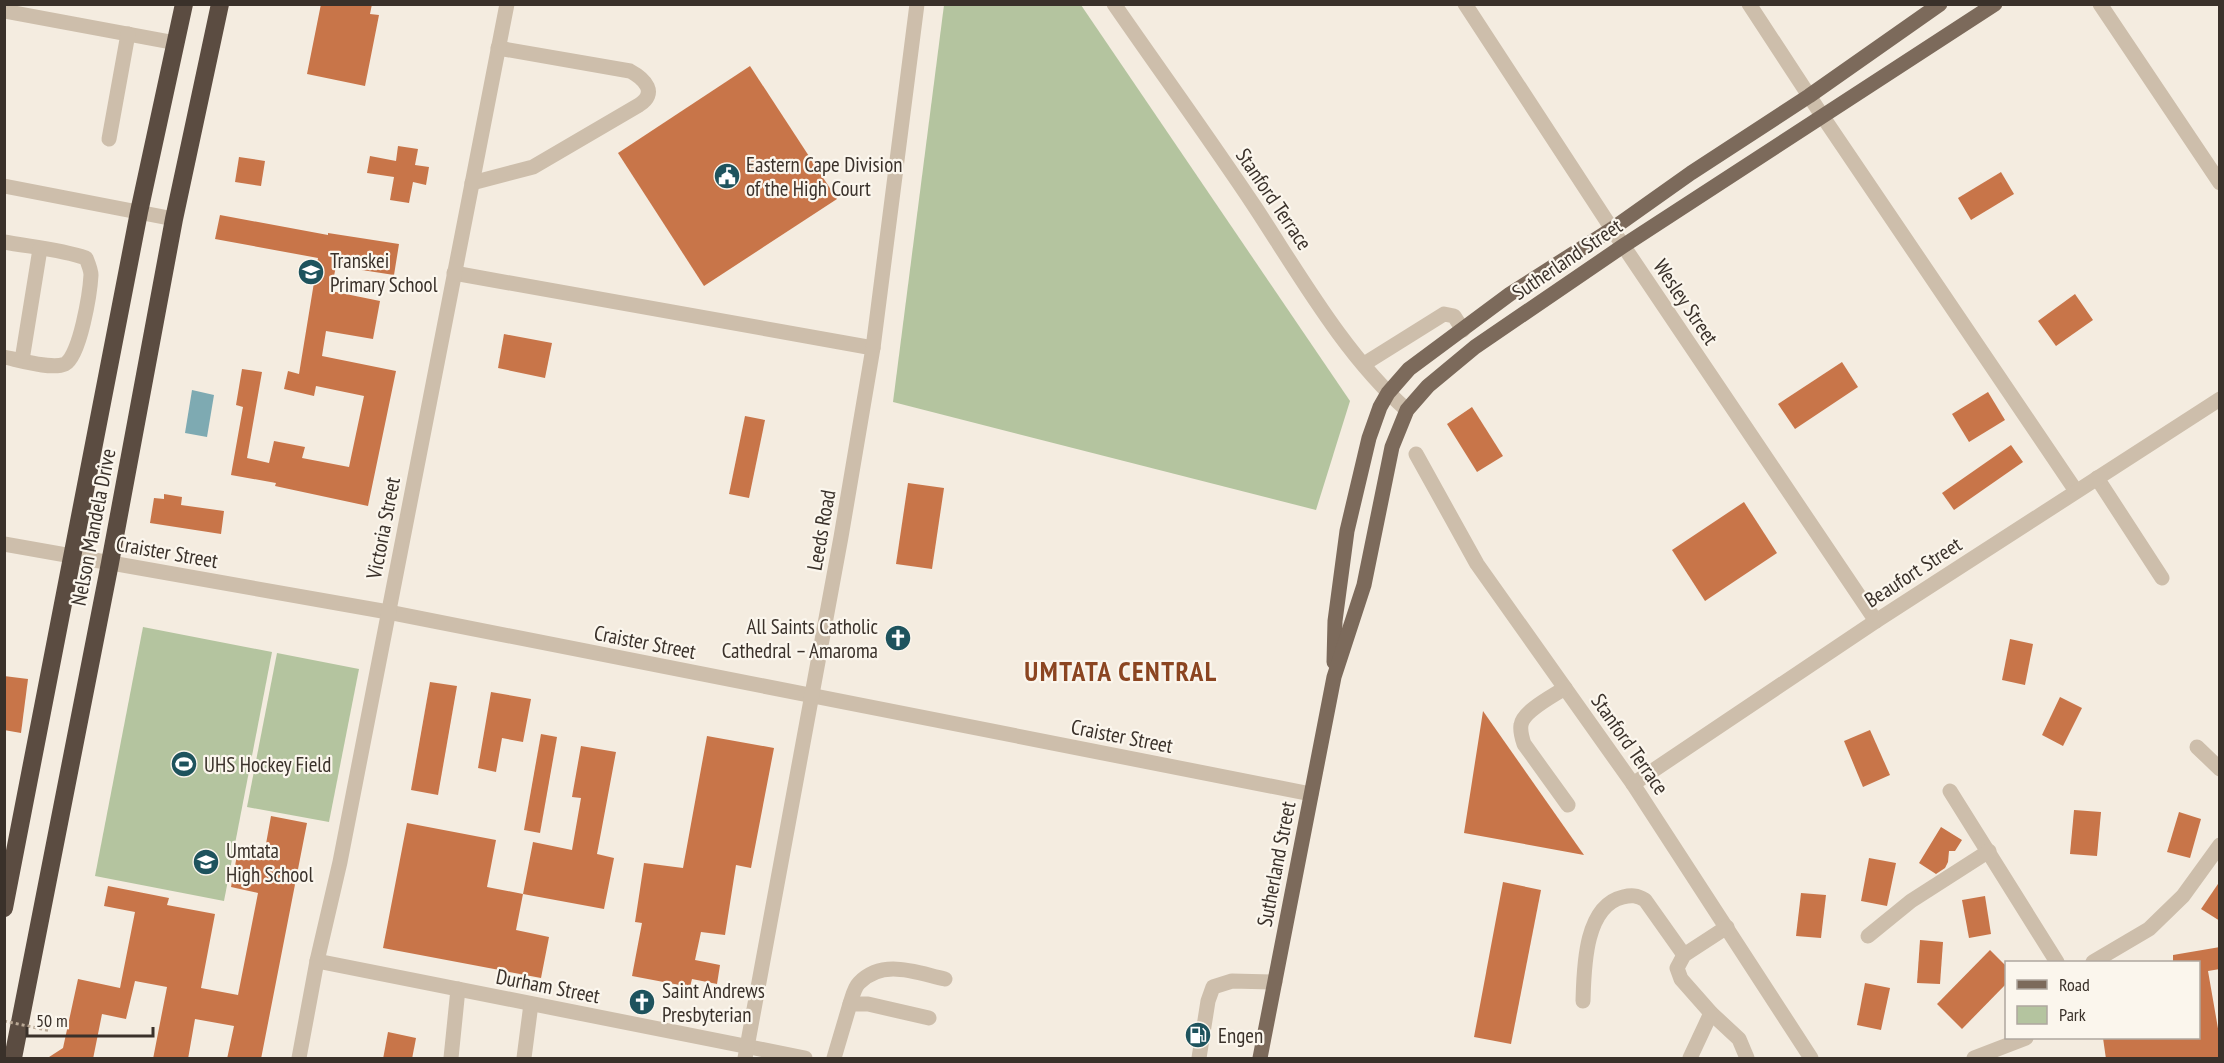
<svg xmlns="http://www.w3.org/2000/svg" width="2224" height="1063" font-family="'PT Sans Narrow',sans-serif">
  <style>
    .green { fill: #b4c49f }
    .water { fill: #7eaab2 }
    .building { fill: #c87549 }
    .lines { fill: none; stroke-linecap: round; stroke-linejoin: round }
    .minor { stroke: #cdbeab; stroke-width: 15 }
    .major { stroke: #7c6a5b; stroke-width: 15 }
    .highway { stroke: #5b4c41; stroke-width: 18 }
    .path-bridge { stroke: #b9a895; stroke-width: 3; stroke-dasharray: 3 3; stroke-linecap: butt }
    .labels { text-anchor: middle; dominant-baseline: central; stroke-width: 4.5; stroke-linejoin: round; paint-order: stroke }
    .poi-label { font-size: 21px; fill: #3a312a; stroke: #fbf6ed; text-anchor: start }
    .street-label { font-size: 21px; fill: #3a312a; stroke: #fbf6ed }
    .district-label { font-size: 27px; font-weight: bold; letter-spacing: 1.5px; fill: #8b4521; stroke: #fbf6ed }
  </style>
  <rect width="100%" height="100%" fill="#f4ece0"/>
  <!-- green -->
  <g class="green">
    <polygon points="944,5 1081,5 1350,401 1316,510 893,402"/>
    <polygon points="143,627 272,652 224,901 95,876"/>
    <polygon points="277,653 359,669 329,822 247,807"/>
  </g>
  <!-- water -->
  <polygon class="water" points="192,390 214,395 207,437 185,433"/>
  <!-- building -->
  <g class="building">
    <polygon points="321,4 372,4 370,14 379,15 365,86 307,74"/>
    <polygon points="750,66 837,199 704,286 618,153"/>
    <polygon points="398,146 418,149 415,165 429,167 426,185 413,182 409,203 390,200 394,177 367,173 370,156 396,161"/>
    <polygon points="239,157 265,161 261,186 235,182"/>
    <polygon points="2001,172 2014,194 1971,220 1958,198"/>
    <polygon points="220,215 328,235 328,233 399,244 394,275 336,266 331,291 380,301 373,339 326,331 322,356 396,371 368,506 275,486 276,483 231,475 243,407 236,405 242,369 262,372 247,458 269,463 274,441 305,447 302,458 349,467 364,396 316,386 314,396 284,389 288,371 299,374 318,258 215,239"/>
    <polygon points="2075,294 2093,320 2056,346 2038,321"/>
    <polygon points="504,334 552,343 545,378 498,368"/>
    <polygon points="1842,362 1858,387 1795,429 1778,404"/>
    <polygon points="1988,392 2005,420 1969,442 1952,414"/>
    <polygon points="1472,407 1503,456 1477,472 1447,424"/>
    <polygon points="745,416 765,420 749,498 729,494"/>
    <polygon points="2011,445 2023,462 1954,510 1942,493"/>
    <polygon points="908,483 944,488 932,569 896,564"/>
    <polygon points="164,494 182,497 181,505 224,511 221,534 150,523 154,498 164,499"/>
    <polygon points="1744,502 1777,553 1705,601 1672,550"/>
    <polygon points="2010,639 2033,644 2025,685 2002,680"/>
    <polygon points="4,676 28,679 21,733 4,730"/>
    <polygon points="430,682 457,686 438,795 411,790"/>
    <polygon points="491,692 531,699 523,742 502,738 496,772 478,768"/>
    <polygon points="2060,697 2082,708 2063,746 2042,735"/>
    <polygon points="1483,711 1584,855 1464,833"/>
    <polygon points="1870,730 1890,775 1863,787 1844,741"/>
    <polygon points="541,734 557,737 540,833 524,830"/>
    <polygon points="707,736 774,748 751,868 736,865 725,935 701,932 695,960 720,965 717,984 692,979 690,987 632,976 642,923 635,922 644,863 683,868"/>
    <polygon points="581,746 616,752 597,854 614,858 604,909 523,894 533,842 572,850 581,798 572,797"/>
    <polygon points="2074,810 2101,812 2097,856 2070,854"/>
    <polygon points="2179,812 2201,819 2190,858 2167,852"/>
    <polygon points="271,816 307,823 261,1059 227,1059 234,1026 195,1019 188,1059 153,1059 167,987 135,981 126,1019 102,1014 93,1059 46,1059 63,1048 78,979 120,988 135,912 104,906 108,886 169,898 167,905 215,914 201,988 238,995 258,893 231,887 238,850 264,855"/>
    <polygon points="407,823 496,840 487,887 523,894 516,930 549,937 541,978 383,948"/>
    <polygon points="1941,827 1962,840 1955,851 1949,851 1948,862 1945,868 1936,874 1919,863"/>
    <polygon points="1869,858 1896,863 1887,906 1861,901"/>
    <polygon points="2220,881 2220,921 2201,909"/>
    <polygon points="1503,882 1541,890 1511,1044 1474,1037"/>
    <polygon points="1801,893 1826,895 1821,938 1796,936"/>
    <polygon points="1985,896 1991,934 1969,938 1962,900"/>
    <polygon points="1920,940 1943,942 1940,984 1917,983"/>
    <polygon points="2220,947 2220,969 2208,971 2220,1040 2220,1059 2106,1059 2103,1038 2199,1038 2199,963 2173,963 2173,955"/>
    <polygon points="1990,950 2007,967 2007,983 1962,1029 1937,1004"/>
    <polygon points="1865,983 1890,988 1881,1030 1857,1025"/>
    <polygon points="388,1032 416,1038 412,1059 383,1059"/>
  </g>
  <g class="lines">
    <!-- minor -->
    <g class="minor">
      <path d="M1114,4C1161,72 1209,138 1255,207C1299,274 1346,357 1407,410"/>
      <polyline points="1465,4 1612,229 1876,621"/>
      <polyline points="1749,4 1823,117 2076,491"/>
      <polyline points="2100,4 2220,183"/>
      <polyline points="4,11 176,43"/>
      <polyline points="109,139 128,34"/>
      <path d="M472,183L533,167L639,105C658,93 645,79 630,71L498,48"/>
      <polyline points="4,186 174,219"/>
      <path d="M4,242C32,247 60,249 86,258C88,263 91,270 91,275C90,293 80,356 65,364C52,370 19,360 4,357"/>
      <polyline points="454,273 873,348"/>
      <polyline points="22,360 40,249"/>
      <polyline points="1364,364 1444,314 1454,316 1463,330"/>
      <polyline points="1416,454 1477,564 1633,784 1811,1058"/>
      <polyline points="2097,478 2162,578"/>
      <polyline points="4,544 388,612 1311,794"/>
      <path d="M1565,688C1553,696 1523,711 1521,725C1520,731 1522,738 1524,744L1568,805"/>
      <polyline points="2197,747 2220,769"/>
      <polyline points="1633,784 1876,621 2220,399"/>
      <polyline points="1950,791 2057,962"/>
      <polyline points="1727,927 1684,955 1677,968 1681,979 1711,1013 1739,1039 1747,1058"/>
      <polyline points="1868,936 1911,901 1989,851"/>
      <polyline points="317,961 805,1058"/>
      <polyline points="2093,962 2149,929 2183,896 2220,845"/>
      <path d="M1583,1001C1584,970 1584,906 1623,897C1631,895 1637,895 1645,900L1684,955"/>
      <path d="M850,1004C852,998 854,988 859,983C883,958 917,973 945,979"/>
      <polyline points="299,1058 317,961 340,862 507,4"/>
      <polyline points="451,1058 458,989"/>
      <polyline points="524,1058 531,1004"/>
      <polyline points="745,1058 841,537 873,348 917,4"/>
      <polyline points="834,1058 850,1004 868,1004 929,1018"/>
      <polyline points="1199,1058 1208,1001 1213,987 1232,981 1275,982"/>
      <polyline points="1690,1058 1711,1013"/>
      <polyline points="1974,1058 2026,1038"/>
    </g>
    <!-- major -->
    <g class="major">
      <polyline points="1334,662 1335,621 1347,531 1369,438 1380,407 1388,393 1409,369 1510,294 1612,229 1691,173 1809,96 1940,4"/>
      <polyline points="1260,1058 1334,677 1364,585 1392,447 1407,410 1428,386 1475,347 1623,246 1995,4"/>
    </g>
    <!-- highway -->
    <g class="highway">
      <polyline points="4,908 139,212 184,4"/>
      <polyline points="13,1058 110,563 174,219 220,4"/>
    </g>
    <!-- path-bridge -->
    <polyline class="path-bridge" points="4,1021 51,1031"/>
  </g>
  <!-- icons -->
  <defs>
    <symbol id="civic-disc" viewBox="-11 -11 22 22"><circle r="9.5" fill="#1e535d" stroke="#fbf6ed"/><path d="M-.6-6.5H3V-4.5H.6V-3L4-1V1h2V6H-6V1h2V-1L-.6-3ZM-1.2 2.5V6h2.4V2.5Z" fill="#fff"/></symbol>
    <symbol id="school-disc" viewBox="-11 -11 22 22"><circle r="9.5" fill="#1e535d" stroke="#fbf6ed"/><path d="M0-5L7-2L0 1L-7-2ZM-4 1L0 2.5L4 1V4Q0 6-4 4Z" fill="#fff"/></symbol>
    <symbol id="church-disc" viewBox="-11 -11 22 22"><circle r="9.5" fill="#1e535d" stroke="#fbf6ed"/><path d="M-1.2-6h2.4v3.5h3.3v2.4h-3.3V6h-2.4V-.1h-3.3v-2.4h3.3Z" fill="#fff"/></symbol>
    <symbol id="stadium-disc" viewBox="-11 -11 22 22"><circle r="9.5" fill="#1e535d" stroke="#fbf6ed"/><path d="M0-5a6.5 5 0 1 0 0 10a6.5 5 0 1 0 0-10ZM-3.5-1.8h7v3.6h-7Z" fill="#fff"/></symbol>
    <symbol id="fuel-disc" viewBox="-11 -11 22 22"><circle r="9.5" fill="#1e535d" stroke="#fbf6ed"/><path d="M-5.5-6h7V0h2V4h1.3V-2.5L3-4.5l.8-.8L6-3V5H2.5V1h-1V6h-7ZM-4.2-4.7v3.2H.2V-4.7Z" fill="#fff"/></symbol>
  </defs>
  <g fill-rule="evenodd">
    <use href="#civic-disc" x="712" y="161" width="30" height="30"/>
    <use href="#school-disc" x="296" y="257" width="30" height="30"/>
    <use href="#church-disc" x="883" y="623" width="30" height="30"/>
    <use href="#stadium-disc" x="169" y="749" width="30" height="30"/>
    <use href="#school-disc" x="191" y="847" width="30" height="30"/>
    <use href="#church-disc" x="627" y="987" width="30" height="30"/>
    <use href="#fuel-disc" x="1183" y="1020" width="30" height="30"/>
  </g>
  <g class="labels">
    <!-- poi labels -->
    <g class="poi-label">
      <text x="746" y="164">Eastern Cape Division<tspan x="746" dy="24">of the High Court</tspan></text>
      <text x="330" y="260">Transkei<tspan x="330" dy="24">Primary School</tspan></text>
      <text x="878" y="626" text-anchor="end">All Saints Catholic<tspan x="878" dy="24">Cathedral – Amaroma</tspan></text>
      <text x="204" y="764">UHS Hockey Field</text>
      <text x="226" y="850">Umtata<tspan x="226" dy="24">High School</tspan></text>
      <text x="662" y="990">Saint Andrews<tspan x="662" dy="24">Presbyterian</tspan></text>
      <text x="1218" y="1035">Engen</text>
    </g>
    <!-- street labels -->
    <g class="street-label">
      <text transform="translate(1274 199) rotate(56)">Stanford Terrace</text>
      <text transform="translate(1567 259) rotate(-34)">Sutherland Street</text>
      <text transform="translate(1686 302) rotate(56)">Wesley Street</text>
      <text transform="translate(93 527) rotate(-79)">Nelson Mandela Drive</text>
      <text transform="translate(383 528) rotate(-79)">Victoria Street</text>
      <text transform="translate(821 530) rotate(-80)">Leeds Road</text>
      <text transform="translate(167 552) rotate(10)">Craister Street</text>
      <text transform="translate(1913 572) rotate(-33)">Beaufort Street</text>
      <text transform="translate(645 642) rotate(11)">Craister Street</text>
      <text transform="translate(1122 736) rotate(11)">Craister Street</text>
      <text transform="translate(1630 744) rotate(55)">Stanford Terrace</text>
      <text transform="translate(1276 864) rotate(-79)">Sutherland Street</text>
      <text transform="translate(548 986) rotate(11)">Durham Street</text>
    </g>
    <!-- district labels -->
    <g class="district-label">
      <text x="1121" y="671">UMTATA CENTRAL</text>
    </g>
  </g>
  <!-- border -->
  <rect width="2224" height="1063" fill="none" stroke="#3a312a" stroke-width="12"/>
  <!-- legend -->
  <rect x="2005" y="961" width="195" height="78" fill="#fbf6ed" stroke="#aea79f" stroke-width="1.5"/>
  <rect x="2017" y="980" width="30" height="9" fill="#7c6a5b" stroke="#aea79f" stroke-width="1.5"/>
  <text x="2059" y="991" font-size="18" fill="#3a312a">Road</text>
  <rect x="2017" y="1006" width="30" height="18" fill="#b4c49f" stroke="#aea79f" stroke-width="1.5"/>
  <text x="2059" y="1021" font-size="18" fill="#3a312a">Park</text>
  <!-- scale -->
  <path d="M27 1027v9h126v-9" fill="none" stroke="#3a312a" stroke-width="3"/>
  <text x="36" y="1027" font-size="18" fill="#3a312a" stroke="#fbf6ed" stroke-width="4.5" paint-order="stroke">50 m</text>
</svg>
